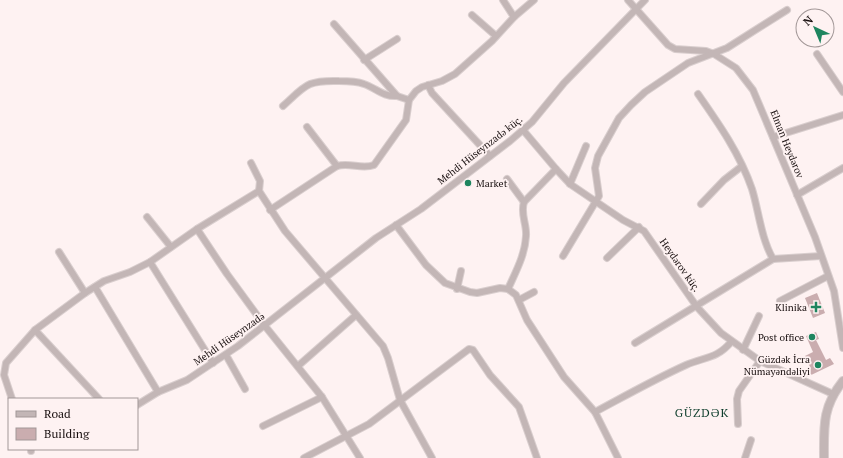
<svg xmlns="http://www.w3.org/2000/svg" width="843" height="458" font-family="'PT Serif',serif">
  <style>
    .building { fill: #caadaf }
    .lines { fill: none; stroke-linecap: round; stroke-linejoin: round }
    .minor-casing { stroke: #d9cece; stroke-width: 8 }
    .tertiary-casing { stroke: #d9cece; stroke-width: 10 }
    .minor { stroke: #c3b6b6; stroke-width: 6 }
    .tertiary { stroke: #c3b6b6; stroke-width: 8 }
    .poi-dot { fill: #1e855f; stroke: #fef2f2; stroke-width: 1.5 }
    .labels { text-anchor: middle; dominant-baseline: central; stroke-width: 3.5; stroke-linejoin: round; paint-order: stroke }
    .street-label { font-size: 10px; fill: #180f0f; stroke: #fef2f2 }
    .poi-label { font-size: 10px; fill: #180f0f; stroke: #fef2f2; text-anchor: end }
    .quarter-label { font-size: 12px; letter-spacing: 1px; fill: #0c3c2a; stroke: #fef2f2 }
  </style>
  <rect width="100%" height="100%" fill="#fef2f2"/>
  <!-- building -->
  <g class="building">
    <polygon points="817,293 825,313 813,318 805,298"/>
    <polygon points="816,332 819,339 816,340 826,360 830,358 834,364 807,377 803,370 810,367 805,356 813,352 806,336"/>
  </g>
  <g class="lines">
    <defs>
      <g id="minor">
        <polyline points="503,0 514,17"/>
        <polyline points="628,0 668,45 675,49 706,51 714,54 736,68 753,90 815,237 834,291 843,348"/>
        <polyline points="472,15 496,36"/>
        <polyline points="334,24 397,96 409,100"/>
        <polyline points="817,54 843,92"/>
        <polyline points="364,60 397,39"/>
        <polyline points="428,85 432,93 490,156"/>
        <path d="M698,94C719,124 740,154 752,189C759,212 761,238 773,259L821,256"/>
        <path d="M283,106C306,85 307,80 339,81C347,81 356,81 364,84C376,88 383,97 397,96"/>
        <polyline points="307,127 337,166"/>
        <polyline points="523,130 556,169 570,184 623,220 644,231 697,307 721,333 760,361 833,394"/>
        <polyline points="773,137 843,115"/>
        <polyline points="251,163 260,181 259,191 285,231 383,346 388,358 400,400 432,458"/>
        <polyline points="507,179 524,202"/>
        <polyline points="570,184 586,146"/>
        <polyline points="797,195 843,168"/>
        <polyline points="701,204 724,180 742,166"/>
        <path d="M270,210L337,166C350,162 362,170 374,165L406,120L409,100L416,91L422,87L442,81L455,74L492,41L514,17L534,0"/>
        <polyline points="147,217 171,247"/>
        <polyline points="396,225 426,265 445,283 470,292 477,293 500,288 508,289 516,295 527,320 564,377 595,412 618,458"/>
        <polyline points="197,229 227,274 265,326 322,397 360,458"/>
        <polyline points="59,252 85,293"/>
        <polyline points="563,256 599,196 595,168 598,156 619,118 631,105 645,92 688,63 727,48 787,10"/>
        <polyline points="607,258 639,227"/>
        <polyline points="150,262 213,363"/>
        <polyline points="95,287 158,392"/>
        <polyline points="457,289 461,271"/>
        <path d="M508,289C516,271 525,255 526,236C527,224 520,214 524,202L556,169"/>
        <polyline points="519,300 534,292"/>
        <polyline points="780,301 828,276"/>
        <polyline points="35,330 99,399"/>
        <polyline points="635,343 773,259"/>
        <polyline points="743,350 759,316"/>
        <polyline points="226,355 245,389"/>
        <polyline points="298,366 356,315"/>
        <polyline points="12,399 4,375 6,363 35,330 85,293 104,281 130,272 150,262 197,229 259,191"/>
        <polyline points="137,405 158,392 187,380 238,346 376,238 421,209 510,141 532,122 564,83 645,0"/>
        <path d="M595,412C625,396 655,379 686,365C704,357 717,359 731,342"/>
        <polyline points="738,424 737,399 739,391 760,361"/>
        <polyline points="263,426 322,397"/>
        <polyline points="31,449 31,451"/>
        <polyline points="304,458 369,424 469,349 473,350 490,375 519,407 537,458"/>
        <polyline points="745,458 751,440"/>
      </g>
      <path id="tertiary" d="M824,458C824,427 822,407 843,381"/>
    </defs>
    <!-- minor casing -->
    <use href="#minor" class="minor-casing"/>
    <!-- tertiary casing -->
    <use href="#tertiary" class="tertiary-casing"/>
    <!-- minor -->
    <use href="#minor" class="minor"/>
    <!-- tertiary -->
    <use href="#tertiary" class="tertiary"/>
  </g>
  <!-- markers -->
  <g class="poi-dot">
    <circle cx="468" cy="183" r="4"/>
    <path d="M814 301h4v4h4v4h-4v4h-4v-4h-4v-4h4z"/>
    <circle cx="812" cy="337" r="4"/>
    <circle cx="818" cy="365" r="4"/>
  </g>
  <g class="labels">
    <!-- street labels -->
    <g class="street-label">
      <text transform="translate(787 144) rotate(68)">Elman Heydərov</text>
      <text transform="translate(480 150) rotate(-38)">Mehdi Hüseynzadə küç.</text>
      <text transform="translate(680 265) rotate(55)">Heydərov küç.</text>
      <text transform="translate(229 339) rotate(-35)">Mehdi Hüseynzadə</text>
    </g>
    <!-- poi labels -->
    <g class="poi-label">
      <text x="476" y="183" text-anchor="start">Market</text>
      <text x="807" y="307">Klinika</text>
      <text x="804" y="337">Post office</text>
      <text x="810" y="359">Güzdək İcra<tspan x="810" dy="12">Nümayəndəliyi</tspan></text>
    </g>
    <!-- quarter labels -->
    <g class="quarter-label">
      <text x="702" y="412">GÜZDƏK</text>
    </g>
  </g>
  <!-- legend -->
  <rect x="8" y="398" width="130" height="52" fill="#fef2f2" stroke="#a29797"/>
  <rect x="16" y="411" width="20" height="6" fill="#c3b6b6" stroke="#a29797"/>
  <text x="44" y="418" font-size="12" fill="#180f0f">Road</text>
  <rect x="16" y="428" width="20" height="12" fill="#caadaf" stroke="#a29797"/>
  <text x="44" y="438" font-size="12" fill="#180f0f">Building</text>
  <!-- north arrow -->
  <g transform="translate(815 28) rotate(316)"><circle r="19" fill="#fef2f2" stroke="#a29797"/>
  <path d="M0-3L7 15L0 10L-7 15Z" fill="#1e855f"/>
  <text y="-6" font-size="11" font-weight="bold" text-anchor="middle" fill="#180f0f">N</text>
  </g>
</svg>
